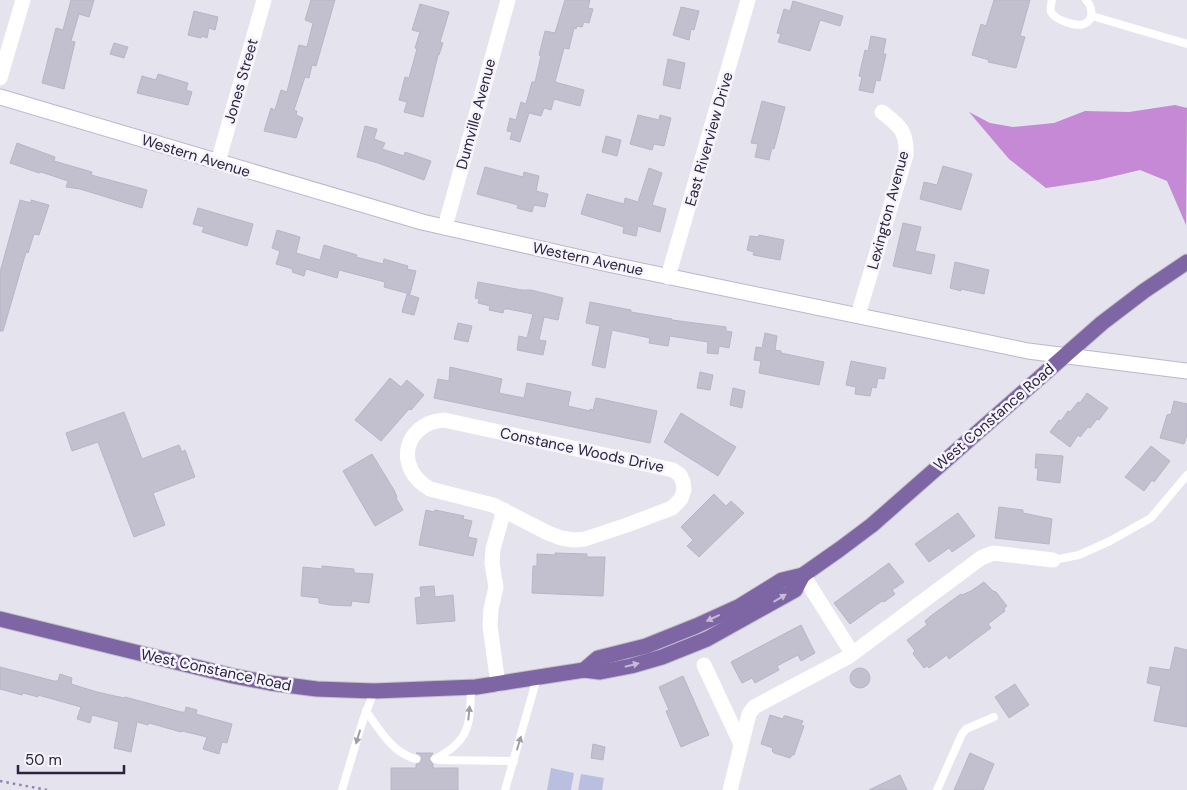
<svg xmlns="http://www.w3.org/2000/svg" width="1187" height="790" font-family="'DM Sans',sans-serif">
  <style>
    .green { fill: #bbbfdf }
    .water { fill: #c589d5 }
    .building { fill: #c2bfce; stroke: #b9b5c8 }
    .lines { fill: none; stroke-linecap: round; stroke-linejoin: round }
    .secondary-casing { stroke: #bcb6ce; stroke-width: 17 }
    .primary-casing { stroke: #c4c1ca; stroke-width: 17 }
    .path { stroke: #9282b2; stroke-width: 2.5; stroke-dasharray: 2.5 4; stroke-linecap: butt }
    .lane { stroke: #fff; stroke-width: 8 }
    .street { stroke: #fff; stroke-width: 15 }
    .secondary { stroke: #fff; stroke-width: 15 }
    .primary { stroke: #7e66a5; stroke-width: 15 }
    .oneway { fill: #c5bbd8 }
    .oneway2 { fill: #a09ca9 }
    .labels { text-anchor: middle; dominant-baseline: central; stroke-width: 5; stroke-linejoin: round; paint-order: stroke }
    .street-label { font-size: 15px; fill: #2d2240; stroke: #f5f4fa }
  </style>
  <rect width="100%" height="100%" fill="#e5e3ee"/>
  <!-- green -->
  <g class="green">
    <polygon points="551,768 574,773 571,790 547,790"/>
    <polygon points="581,774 604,778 602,790 578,790"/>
  </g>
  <!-- water -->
  <polygon class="water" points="1175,105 1187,108 1186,225 1167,181 1140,170 1098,180 1046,188 1009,159 969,112 990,123 1013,127 1054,123 1085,111 1129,112"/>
  <!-- building -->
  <g class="building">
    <polygon points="71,0 94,0 89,17 79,14 71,41 75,42 64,89 42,83 56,28 63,30"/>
    <polygon points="311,0 335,0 316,66 312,65 309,78 305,77 294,110 297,111 296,115 303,118 296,138 264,131 271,108 275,110 281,90 287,92 299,45 307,47 313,23 305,20"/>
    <polygon points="565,0 590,0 588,8 593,9 589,23 584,22 582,27 577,26 576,29 574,28 569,49 564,48 555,82 584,90 580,106 554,99 551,110 544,108 541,116 529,113 520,142 510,139 512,132 507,131 510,118 516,120 521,102 526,104 532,82 535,82 541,56 539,55 545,31 555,33"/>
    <polygon points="994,0 1030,0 1020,36 1025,37 1016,68 988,62 989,60 972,55 981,24 986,26"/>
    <polygon points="793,1 843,16 840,26 820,20 810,51 778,42 781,34 777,33 784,9 790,11"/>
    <polygon points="420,4 449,12 440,42 443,43 439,55 438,55 423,117 404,112 407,102 399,100 405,77 409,78 417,49 415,48 420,32 412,30"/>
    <polygon points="681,7 699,11 694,30 691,29 689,40 673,35"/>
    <polygon points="194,11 218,17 215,30 209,28 207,38 202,36 201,38 188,35"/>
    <polygon points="871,36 886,39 883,54 886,54 880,81 876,80 873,93 859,90 862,77 859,76 865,50 868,51"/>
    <polygon points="114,43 128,47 124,58 110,54"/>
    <polygon points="668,59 685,63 680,89 663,85"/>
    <polygon points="158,74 188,83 186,90 192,92 188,105 137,93 142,76 156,80"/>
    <polygon points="762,101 785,107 774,149 772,148 769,160 755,157 758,144 751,143"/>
    <polygon points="638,115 659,120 660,115 671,118 664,146 654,144 652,150 630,144"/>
    <polygon points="365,126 377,129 374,139 385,143 382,149 404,156 405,152 431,161 424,180 378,163 357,157"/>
    <polygon points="606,136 621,140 617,156 602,152"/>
    <polygon points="17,143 55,157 54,161 92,172 91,175 147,190 142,208 80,189 66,187 68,181 41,172 39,173 10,163"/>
    <polygon points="943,166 972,174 961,210 920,199 924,182 937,185"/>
    <polygon points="485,167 523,177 524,172 539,176 536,191 548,194 545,207 534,205 532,212 517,208 518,205 477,194"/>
    <polygon points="649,168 662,173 652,205 666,209 660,232 638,226 636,236 623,233 624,227 581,214 587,194 624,204 625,198 638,202"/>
    <polygon points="20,200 31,203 31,200 49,205 39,235 34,234 28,253 26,252 3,331 0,331 0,272"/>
    <polygon points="198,208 253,224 247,246 202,232 204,227 193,224"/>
    <polygon points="903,223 921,227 915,251 935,255 931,274 893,266"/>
    <polygon points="277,230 300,237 296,253 320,260 324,245 357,255 356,257 383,264 384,259 408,266 407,269 416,271 410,294 384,287 385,282 339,270 337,278 306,269 304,276 292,272 293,269 276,264 280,251 272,248"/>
    <polygon points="759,235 784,240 780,260 753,255 754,252 747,250 750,236 758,237"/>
    <polygon points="955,262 989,270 984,294 961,289 961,291 950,288"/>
    <polygon points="478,282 522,290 531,290 563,298 558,320 544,317 539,340 546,341 543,355 517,350 519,336 527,338 533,314 508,309 504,309 503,313 489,310 490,306 478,303 479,299 475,298"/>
    <polygon points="407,294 419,298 414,315 402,312"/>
    <polygon points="590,302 631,310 631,312 672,319 672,320 726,327 726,331 732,332 729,348 719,346 718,354 707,353 708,342 670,336 668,346 649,343 650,338 612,330 605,368 592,365 600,326 586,323"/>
    <polygon points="458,323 472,326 468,342 454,339"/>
    <polygon points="765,333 777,336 775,350 781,351 781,353 824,362 819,385 759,373 761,361 754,360 756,347 762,348"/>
    <polygon points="851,361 886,368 884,379 878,378 876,388 872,387 870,396 855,394 856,387 846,385"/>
    <polygon points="450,367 502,379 499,393 524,398 527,383 571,392 568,406 590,411 590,409 593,410 596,398 657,411 650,443 434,398 438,379 449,381"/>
    <polygon points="700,372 713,375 710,390 697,388"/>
    <polygon points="390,378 401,387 407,380 424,395 411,410 409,409 381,441 355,420"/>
    <polygon points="733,388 745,391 742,408 730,405"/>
    <polygon points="1087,393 1108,408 1099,420 1097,419 1090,428 1088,427 1080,437 1078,435 1070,447 1050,432 1059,420 1061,421 1068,411 1070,412 1078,402 1080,403"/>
    <polygon points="1174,401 1187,404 1187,435 1184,444 1160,438 1167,415 1171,414"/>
    <polygon points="124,412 142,459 179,445 182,452 185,450 195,477 153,493 165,525 134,537 98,442 72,451 66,433"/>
    <polygon points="681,413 736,447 718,476 664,442"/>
    <polygon points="1151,446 1170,461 1154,482 1152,480 1144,491 1125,477"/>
    <polygon points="372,454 394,490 397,497 396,498 403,510 375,526 343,471"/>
    <polygon points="1036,454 1063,456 1060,483 1037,480 1038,468 1035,468"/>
    <polygon points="714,494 726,506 731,501 744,513 699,557 687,546 693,540 681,527"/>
    <polygon points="999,507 1023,510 1023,513 1052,519 1049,544 995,538"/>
    <polygon points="426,510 434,512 435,510 464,516 463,519 472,521 468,537 477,539 473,556 419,545"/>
    <polygon points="958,513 975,536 952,552 949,548 929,562 915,544"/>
    <polygon points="555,553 587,554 587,557 605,557 603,596 532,593 533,566 537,566 537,554 555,555"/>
    <polygon points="889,563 904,582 892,590 895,594 884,602 882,601 850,624 834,603"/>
    <polygon points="322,566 354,569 354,573 373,574 369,603 352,601 351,606 330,605 319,603 319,598 301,596 303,567 322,569"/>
    <polygon points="984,582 993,591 996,592 1007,606 1004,608 1005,611 988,624 991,628 949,659 947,655 929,668 927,666 924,668 914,655 913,653 915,651 907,640 927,625 925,621 932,615 961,594 962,595 971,591"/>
    <polygon points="434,586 435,597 453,595 455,621 417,624 415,598 421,597 420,587"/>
    <polygon points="801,625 815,653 801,661 798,655 777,666 779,670 755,683 752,678 742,683 731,662"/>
    <polygon points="1175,647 1187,650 1187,727 1154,721 1161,686 1147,683 1150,667 1170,670"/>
    <polygon points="0,667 54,681 58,681 60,674 72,678 71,684 97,692 124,698 125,697 181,712 185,712 186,707 197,710 196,714 232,724 227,743 222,742 219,754 203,749 207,737 182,731 181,732 149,723 148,725 137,722 131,752 114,748 119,722 92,715 90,723 77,719 81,707 38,695 38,697 23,693 22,695 0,689"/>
    <circle cx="860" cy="678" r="10"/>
    <polygon points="683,676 709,735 681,747 666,711 669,710 659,687"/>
    <polygon points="1015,684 1029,705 1009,718 995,697"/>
    <polygon points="770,715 783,719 784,716 786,716 803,721 801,725 804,726 794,755 792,755 790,758 774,753 772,751 773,748 761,744"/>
    <polygon points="593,744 605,747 603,760 591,758"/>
    <polygon points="416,753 433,753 429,759 433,764 433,768 458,768 458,790 391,790 391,768 416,768 416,764 420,763 422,758 420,755"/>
    <polygon points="970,753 994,764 983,790 954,790"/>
    <polygon points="900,775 907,790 869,790"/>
  </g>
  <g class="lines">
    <defs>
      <polyline id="secondary" points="0,97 422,222 608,264 1028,351 1187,371"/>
      <g id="primary">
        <polyline points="0,619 233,676 270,683 317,689 374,691 476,687 584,670 600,672 631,666 662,657 707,639 795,590 803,575"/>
        <polyline points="584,670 598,658 646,646 696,626 740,606 782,580 803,575 840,549 872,525 1102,323 1144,291 1187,262"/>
      </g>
    </defs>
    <!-- secondary casing -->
    <use href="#secondary" class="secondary-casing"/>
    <!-- primary casing -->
    <use href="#primary" class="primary-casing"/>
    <!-- path -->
    <polyline class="path" points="0,781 47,790"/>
    <!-- lane -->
    <g class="lane">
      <path d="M1052,0C1051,4 1050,8 1051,12C1055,20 1076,27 1084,24C1095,20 1092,6 1086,0"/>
      <polyline points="1092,16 1187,44"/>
      <polyline points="1053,560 1079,555 1110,541 1151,518 1187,475"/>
      <path d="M366,711C380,730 392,753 416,759"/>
      <path d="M435,759C471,740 470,724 471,687"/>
      <polyline points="438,760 514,761"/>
      <polyline points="342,790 362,723 374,691"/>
      <polyline points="505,790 537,678"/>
      <polyline points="937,790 962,734 966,729 994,717"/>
    </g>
    <!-- street -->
    <g class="street">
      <polyline points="0,78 23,0"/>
      <polyline points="218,162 264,0"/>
      <polyline points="445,227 508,0"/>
      <polyline points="668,277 748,0"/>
      <path d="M858,315L906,155C907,131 900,126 882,112"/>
      <path d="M444,420L673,470L680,475L683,482L684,490L681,499L672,508L627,525L585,539L574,540L561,538L548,533L493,505L430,489C394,469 403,423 444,420Z"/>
      <polyline points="803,575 852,653"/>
      <polyline points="704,665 740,742"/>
      <polyline points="498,684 490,626 491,609 496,587 492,563 493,549 504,510"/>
      <polyline points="730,790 749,714 754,707 848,657 981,558 993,553 1053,560"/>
    </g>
    <!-- secondary -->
    <use href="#secondary" class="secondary"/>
    <!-- primary -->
    <use href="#primary" class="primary"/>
  </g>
  <!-- one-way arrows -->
  <defs><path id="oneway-solid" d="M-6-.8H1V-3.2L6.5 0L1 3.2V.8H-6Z" transform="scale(1.25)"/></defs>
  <g class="oneway">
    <use href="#oneway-solid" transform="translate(780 598) rotate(-31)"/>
    <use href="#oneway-solid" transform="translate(713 618) rotate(155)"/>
    <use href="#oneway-solid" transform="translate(632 665) rotate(-14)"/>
  </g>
  <g class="oneway2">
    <use href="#oneway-solid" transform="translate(469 713) rotate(-84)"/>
    <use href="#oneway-solid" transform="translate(358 737) rotate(107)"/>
    <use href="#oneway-solid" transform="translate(519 743) rotate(-73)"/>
  </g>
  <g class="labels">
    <!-- street labels -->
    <g class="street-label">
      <text transform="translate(241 81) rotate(-74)">Jones Street</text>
      <text transform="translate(476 114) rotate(-75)">Dumville Avenue</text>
      <text transform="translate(709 139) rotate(-74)">East Riverview Drive</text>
      <text transform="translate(196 156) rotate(17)">Western Avenue</text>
      <text transform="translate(888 210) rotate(-75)">Lexington Avenue</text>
      <text transform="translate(588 259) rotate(12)">Western Avenue</text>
      <text transform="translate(994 417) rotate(-41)">West Constance Road</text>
      <text transform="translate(582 450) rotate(12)">Constance Woods Drive</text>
      <text transform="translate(216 670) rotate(12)">West Constance Road</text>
    </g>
  </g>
  <!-- scale -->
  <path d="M18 765v8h106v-8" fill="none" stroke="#2d2240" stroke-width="2.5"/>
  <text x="25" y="765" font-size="15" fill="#2d2240" stroke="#f5f4fa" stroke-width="4" paint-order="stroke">50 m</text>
</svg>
